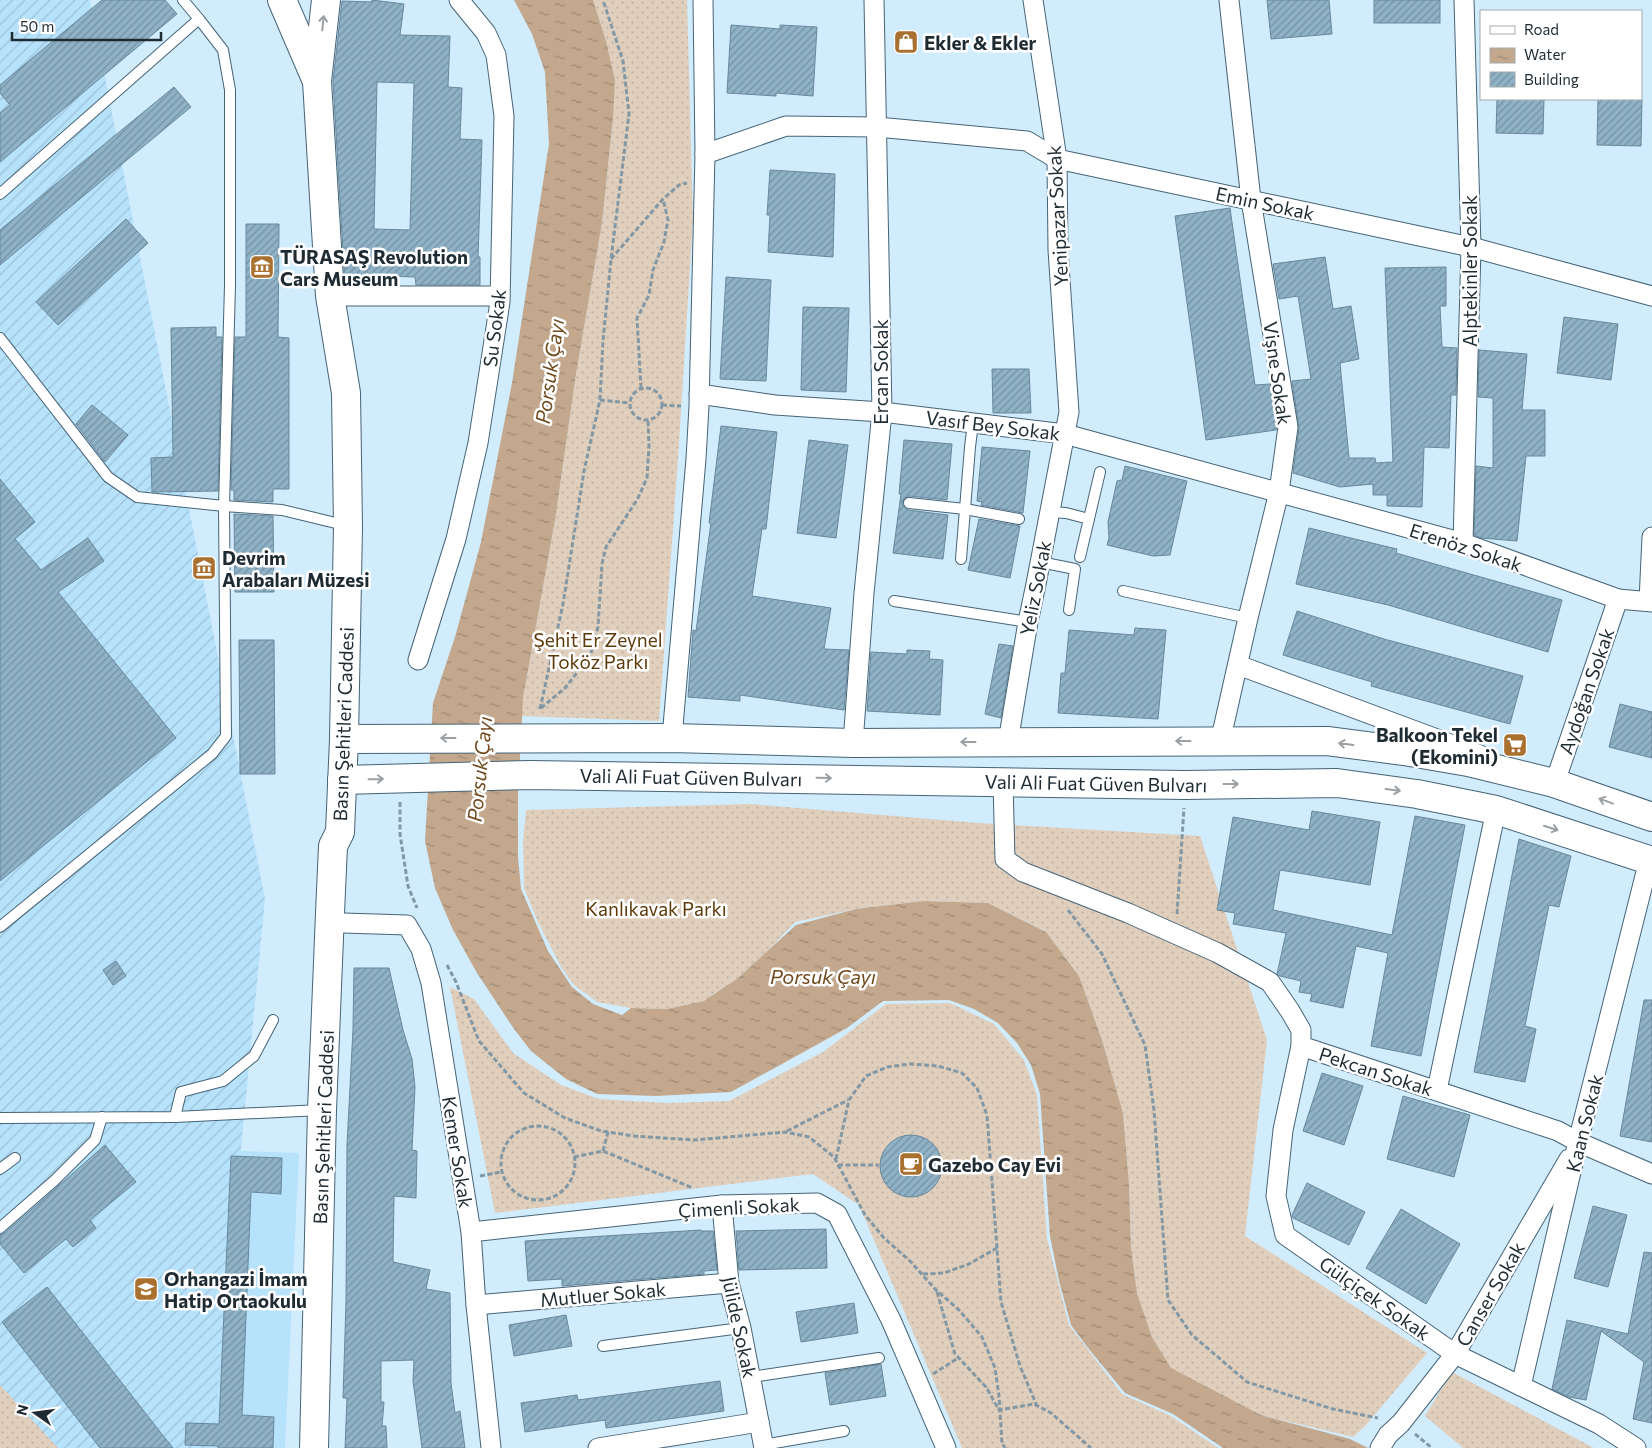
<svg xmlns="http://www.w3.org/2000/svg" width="1652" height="1448" font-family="Commissioner,sans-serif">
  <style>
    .built { fill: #b7e2fc }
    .industrial { fill: url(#industrial-furrows) }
    .grass { fill: url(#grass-dots) }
    .water { fill: url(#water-ripples) }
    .building { fill: url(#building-hatch); stroke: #68889c; fill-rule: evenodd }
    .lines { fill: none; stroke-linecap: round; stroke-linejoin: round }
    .service-casing { stroke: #456477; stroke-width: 12 }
    .minor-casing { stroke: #456477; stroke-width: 21 }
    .secondary-casing { stroke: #456477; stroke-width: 30 }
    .path { stroke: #8398a5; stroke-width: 3; stroke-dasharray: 5 2.5; stroke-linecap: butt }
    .service { stroke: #fff; stroke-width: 10 }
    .minor { stroke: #fff; stroke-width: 19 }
    .secondary { stroke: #fff; stroke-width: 28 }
    .oneway { stroke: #9aa0a3 }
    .labels { text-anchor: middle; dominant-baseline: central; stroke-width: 5; stroke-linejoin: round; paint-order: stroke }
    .poi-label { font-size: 19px; font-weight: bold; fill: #1e2b33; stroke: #fff; text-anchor: start }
    .street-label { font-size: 19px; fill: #1e2b33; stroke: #fff }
    .park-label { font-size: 19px; fill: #5e3908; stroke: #fff }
    .water-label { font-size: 20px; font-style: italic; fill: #70491d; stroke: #fff }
  </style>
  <defs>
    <pattern id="industrial-furrows" width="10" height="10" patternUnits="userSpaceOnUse" patternTransform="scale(1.25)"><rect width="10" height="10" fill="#b7e2fc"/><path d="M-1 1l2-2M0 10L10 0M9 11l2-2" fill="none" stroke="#9dc2d8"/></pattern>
    <pattern id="grass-dots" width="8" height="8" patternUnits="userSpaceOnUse" patternTransform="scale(1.25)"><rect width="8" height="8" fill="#e1cfbd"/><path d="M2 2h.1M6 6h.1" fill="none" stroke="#c1b2a3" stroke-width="1.8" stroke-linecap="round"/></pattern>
    <pattern id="water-ripples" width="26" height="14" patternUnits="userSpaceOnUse" patternTransform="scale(1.25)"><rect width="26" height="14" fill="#c3a88d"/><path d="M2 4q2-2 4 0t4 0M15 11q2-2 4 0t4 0" fill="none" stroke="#9e8974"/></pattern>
    <pattern id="building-hatch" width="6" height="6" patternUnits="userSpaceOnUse" patternTransform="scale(1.25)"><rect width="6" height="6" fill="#8fb2c7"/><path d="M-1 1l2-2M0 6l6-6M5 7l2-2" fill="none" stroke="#7491a2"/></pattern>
  </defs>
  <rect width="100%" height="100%" fill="#d0ecfd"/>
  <!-- built -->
  <polygon class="built" points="122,1147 299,1153 285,1448 97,1448 0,1254"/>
  <!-- industrial -->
  <polygon class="industrial" points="0,0 90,0 265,899 212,1448 0,1448"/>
  <!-- grass -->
  <g class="grass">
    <polygon points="593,0 687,0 693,219 678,459 659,721 521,716 523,698 555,520 576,374 602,223 613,118 606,41"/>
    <polygon points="751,804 979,823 1200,836 1267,1040 1245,1236 1427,1353 1366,1425 1353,1437 1261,1415 1171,1369 1152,1337 1137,1293 1131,1247 1129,1184 1123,1113 1102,1040 1079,976 1045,931 988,903 923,901 856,909 795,922 764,955 738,978 704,1001 667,1009 631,1008 597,1002 574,985 561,967 538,922 524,888 523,841 526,810"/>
    <polygon points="450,987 474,999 513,1053 561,1085 599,1099 667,1103 729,1101 823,1052 886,1004 950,1003 994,1024 1024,1060 1037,1095 1047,1239 1069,1325 1122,1394 1171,1416 1218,1448 962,1448 859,1205 813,1174 495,1213"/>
    <polygon points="1452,1372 1594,1448 1463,1448 1425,1416"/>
    <polygon points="0,1385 58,1448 0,1448"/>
  </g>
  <!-- water -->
  <polygon class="water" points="514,0 593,0 606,41 615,80 613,118 602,223 576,374 555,520 523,698 518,795 518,857 521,889 548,951 572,987 593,1004 622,1015 631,1008 667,1009 704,1001 738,978 796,925 856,909 923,901 988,903 1046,932 1079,976 1102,1040 1123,1113 1129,1184 1131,1247 1137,1293 1152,1337 1171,1368 1261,1415 1350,1439 1368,1448 1223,1448 1173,1414 1125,1393 1088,1348 1071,1325 1059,1281 1050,1236 1040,1094 1031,1065 1017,1043 998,1023 974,1009 949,1000 883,1001 847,1028 731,1092 656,1096 597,1094 566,1079 531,1051 514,1029 477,973 453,930 435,888 425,841 433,703 455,637 481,542 512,383 549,144 545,72 532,34"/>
  <!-- building -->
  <g class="building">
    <polygon points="102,0 165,0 177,14 0,162 0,113 10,105 0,93 0,85"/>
    <path d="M372,0L404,4L400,35L450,36L448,87L462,88L460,139L482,140L478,257H480V285H416L415,277L385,276V285H345L333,81L342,1L372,2ZM377,82L414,83L410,230L374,229Z"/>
    <polygon points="1267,0 1329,0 1332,34 1271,39"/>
    <rect x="1374" y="0" width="66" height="23"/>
    <polygon points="731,25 780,29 780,25 817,27 813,96 776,93 776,96 727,93"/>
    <polygon points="174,87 191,107 0,265 0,230"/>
    <polygon points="1497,99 1544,99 1543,134 1496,133"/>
    <polygon points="1598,99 1642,99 1641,146 1597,145"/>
    <polygon points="770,170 835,174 833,257 768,252 770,215 767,215"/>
    <polygon points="1230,208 1255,385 1270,384 1277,427 1276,430 1206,440 1175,216"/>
    <polygon points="126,219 148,243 58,325 36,302"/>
    <polygon points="246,224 279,224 278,337 289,338 289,489 273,489 273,502 234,500 234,490 231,490 235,337 246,337"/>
    <polygon points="1325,257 1333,309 1351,306 1359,359 1340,363 1349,458 1375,458 1376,463 1393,462 1385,268 1446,267 1446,306 1440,306 1442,347 1457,348 1456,395 1451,395 1449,448 1424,447 1422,507 1387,506 1387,495 1373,495 1373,484 1340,487 1293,473 1299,428 1292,381 1311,379 1298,296 1279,299 1273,264"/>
    <polygon points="726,277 771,280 766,381 720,379"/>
    <polygon points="803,307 849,308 846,392 801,390"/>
    <polygon points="1564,317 1618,324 1611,380 1557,373"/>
    <polygon points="216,327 216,337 222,337 218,491 152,492 151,458 173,457 171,328"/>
    <polygon points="1479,350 1527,354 1522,410 1545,410 1545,456 1526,456 1517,541 1481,538 1474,535 1476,466 1493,468 1493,398 1478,397"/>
    <polygon points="992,369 1029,369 1031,413 993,413"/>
    <polygon points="92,405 128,435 105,462 76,424"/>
    <polygon points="721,426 777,432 766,529 762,529 752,596 831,608 824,649 849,650 844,710 740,695 740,701 688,697 693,630 696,631 711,523 709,523"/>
    <polygon points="809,440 848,445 836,538 797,533"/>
    <polygon points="904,440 952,444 947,500 909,496 904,499 902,503 903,506 908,510 948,515 943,559 893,553 901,494 899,494"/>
    <polygon points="982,447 1030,451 1023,513 981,505 982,502 977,501"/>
    <polygon points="1125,466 1187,481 1170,555 1153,556 1107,545 1109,538 1108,522 1117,481 1122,480"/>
    <polygon points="0,479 35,522 15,539 41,570 88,538 104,561 58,592 176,738 0,881"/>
    <polygon points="234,514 273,516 274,592 235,592"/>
    <polygon points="979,519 1020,526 1010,578 968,570"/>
    <polygon points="1309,528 1397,549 1396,553 1562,600 1548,652 1388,605 1296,584"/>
    <polygon points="1297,611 1384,639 1523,676 1510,724 1371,686 1372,682 1283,655"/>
    <polygon points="1135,628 1166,630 1158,719 1058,713 1061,673 1065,673 1069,630 1134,635"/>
    <polygon points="239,640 274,640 275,774 240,774"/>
    <polygon points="999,644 1013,646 1001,718 985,714"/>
    <polygon points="907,650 930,651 929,659 943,660 940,715 867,711 871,652 907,654"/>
    <polygon points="1620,704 1652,712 1652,758 1609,747"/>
    <polygon points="1312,811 1380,822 1370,885 1280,870 1273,910 1392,935 1415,816 1465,825 1421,1056 1371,1046 1388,953 1356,946 1343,1008 1310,1001 1312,994 1299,992 1301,981 1280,976 1277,974 1286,933 1233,924 1235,913 1217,910 1233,817 1309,830"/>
    <polygon points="1519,839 1571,856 1559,907 1549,905 1525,1026 1536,1029 1525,1082 1474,1072"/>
    <polygon points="116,961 126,976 113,985 103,970"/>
    <polygon points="354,968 389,968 403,1030 412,1059 415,1087 412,1150 417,1151 416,1198 394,1196 393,1262 430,1270 426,1289 450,1293 451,1383 455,1413 460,1411 465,1448 422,1448 413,1381 414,1360 381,1361 381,1402 384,1402 382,1426 386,1426 387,1448 345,1448 347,1398 343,1398 346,1302 347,1145 353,1029"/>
    <polygon points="1644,1000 1652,1000 1652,1142 1620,1136"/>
    <polygon points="1322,1073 1363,1086 1344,1145 1303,1131"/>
    <polygon points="1403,1096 1470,1115 1454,1177 1387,1159"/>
    <circle cx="911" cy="1166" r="31"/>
    <polygon points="105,1145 136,1182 90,1220 96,1228 73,1247 66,1239 24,1273 0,1244 0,1235 5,1233"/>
    <polygon points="231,1156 282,1158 281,1194 251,1192 242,1415 274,1417 273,1448 218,1448 218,1446 185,1445 186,1423 219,1424"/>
    <polygon points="1307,1183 1365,1212 1349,1245 1293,1218 1292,1215"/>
    <polygon points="1593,1206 1627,1215 1608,1287 1574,1278"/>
    <polygon points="1401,1209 1460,1244 1426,1304 1366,1268"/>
    <polygon points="826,1229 827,1268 739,1270 736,1231"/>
    <polygon points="701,1230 701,1231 713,1231 717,1270 704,1271 704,1274 562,1286 562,1279 528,1281 525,1241"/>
    <polygon points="1644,1252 1652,1253 1652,1423 1633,1419 1644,1362 1601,1331 1586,1400 1569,1397 1552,1389 1567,1320 1628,1334"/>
    <polygon points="47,1287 161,1433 173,1448 100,1448 2,1322"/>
    <polygon points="854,1303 858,1333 801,1342 796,1312"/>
    <polygon points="566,1315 572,1346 514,1356 509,1325"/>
    <polygon points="881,1364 886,1396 830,1405 825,1373"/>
    <polygon points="720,1381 724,1411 606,1428 605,1420 525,1432 521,1403 577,1395 578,1400"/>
  </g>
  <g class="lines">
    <defs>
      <g id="service">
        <polyline points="0,194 199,19 183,0"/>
        <polyline points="0,338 108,477 137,497 224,506 282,510 348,526"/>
        <polyline points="909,503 965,509 1019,519"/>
        <polyline points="1050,512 1066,513 1089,519"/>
        <polyline points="1080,557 1100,472"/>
        <polyline points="961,559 970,447 973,423"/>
        <polyline points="1040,562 1075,569 1069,610"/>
        <polyline points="1123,591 1248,618"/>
        <polyline points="894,601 1028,622"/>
        <polyline points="0,927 212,754 226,736 224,506 230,285 230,90 223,50 199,19"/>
        <polyline points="175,1117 181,1092 223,1081 254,1056 273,1020"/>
        <polyline points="0,1118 175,1117 321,1110"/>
        <polyline points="0,1169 15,1158"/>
        <polyline points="0,1228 55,1180 95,1140 102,1117"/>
        <polyline points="603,1346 741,1328"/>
        <polyline points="751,1377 879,1358"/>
        <polyline points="763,1445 844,1431"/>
      </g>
      <g id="minor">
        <polyline points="705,154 786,126 877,127 1027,141 1057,159 1471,247 1652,296"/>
        <polyline points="330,296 500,296"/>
        <polyline points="699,394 775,405 882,412 1065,434 1463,543 1618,599 1652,602"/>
        <polyline points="1463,543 1471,247 1464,0"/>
        <polyline points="1649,601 1652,537"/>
        <polyline points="418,660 456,539 478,443 500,302 504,116 496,55 486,33 459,0"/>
        <polyline points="1238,665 1480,755"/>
        <polyline points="672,738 696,459 699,406 705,154 703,0"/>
        <polyline points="1219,741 1223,729 1248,618 1279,492 1288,427 1251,200 1229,0"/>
        <polyline points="1008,742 1028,622 1036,584 1069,412 1058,250 1057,159 1033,0"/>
        <polyline points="853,743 864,593 882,412 874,0"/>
        <polyline points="1543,778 1554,783 1556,779 1618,599"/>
        <polyline points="1003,782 1005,859 1023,872 1128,913 1218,953 1270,982 1290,1011 1301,1030 1301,1046 1558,1131 1578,1142 1652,1174"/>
        <polyline points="343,923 407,925 421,949 431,983 471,1232 476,1305 491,1448"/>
        <polyline points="1301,1046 1283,1130 1276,1196 1285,1235 1455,1354 1599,1424 1636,1448"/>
        <polyline points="1437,1090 1496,810"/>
        <polyline points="722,1205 729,1283 741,1328 764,1448"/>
        <polyline points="471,1232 722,1205 817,1203 837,1214 891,1320 946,1448"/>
        <polyline points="476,1305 729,1283"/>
        <polyline points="1521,1386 1578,1142 1649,860"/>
        <polyline points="598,1448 759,1422"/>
        <polyline points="1380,1448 1388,1435 1401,1423 1455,1354 1569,1159"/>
      </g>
      <g id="secondary">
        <polyline points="282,0 316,79"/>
        <polyline points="344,739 672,738 853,743 1327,741 1404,751 1468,762 1554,783 1652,817"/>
        <polyline points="342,780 530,775 1185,785 1337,783 1417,794 1496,810 1652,861"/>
        <polyline points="314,1448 322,1110 330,913 333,846 340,832 344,739 348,526 346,393 330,296 317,81 326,0"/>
      </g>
    </defs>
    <!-- service casing -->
    <use href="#service" class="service-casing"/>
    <!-- minor casing -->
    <use href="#minor" class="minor-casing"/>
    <!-- secondary casing -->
    <use href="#secondary" class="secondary-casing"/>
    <!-- path -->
    <g class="path">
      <polyline points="611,259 663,199 679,185 687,183"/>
      <circle cx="646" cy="404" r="16"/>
      <polyline points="641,388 637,318 649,295 653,270 664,242 668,220 663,199"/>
      <polyline points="600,400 629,403"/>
      <polyline points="662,405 681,406"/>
      <polyline points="541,708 565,688 590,656 598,627 602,564 606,547 637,500 647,478 649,446 648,420"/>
      <polyline points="540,709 563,604 584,471 600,400 603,341 611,259 629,114 623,61 603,0"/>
      <polyline points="400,802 400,834 408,886 417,908"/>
      <polyline points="1068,910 1102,954 1145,1045 1154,1110 1168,1300 1192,1335 1247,1382 1333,1409 1378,1418"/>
      <polyline points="1177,914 1184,808"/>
      <polyline points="447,965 456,982 479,1041 524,1093 565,1118 601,1131 634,1136 695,1140 785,1132 809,1137 834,1157 865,1215 884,1238 911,1262 935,1289 959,1310 982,1337 995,1368 999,1396 1002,1443 1005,1448"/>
      <circle cx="538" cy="1163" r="37"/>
      <polyline points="787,1131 848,1100"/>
      <polyline points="603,1151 608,1132"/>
      <polyline points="574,1157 603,1151 693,1188"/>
      <polyline points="836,1159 849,1100 866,1076 887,1067 910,1064 938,1066 962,1073 977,1088 987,1115 1001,1302 1020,1366 1037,1406"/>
      <polyline points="838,1165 879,1165"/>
      <polyline points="480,1176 501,1172"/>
      <polyline points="923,1274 944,1273 969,1264 997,1248"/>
      <polyline points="937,1292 955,1354 986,1387 999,1410 1034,1404 1051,1413 1091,1448"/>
      <polyline points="933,1374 958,1358"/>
      <polyline points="1415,1434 1432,1448"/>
    </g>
    <!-- service -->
    <use href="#service" class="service"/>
    <!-- minor -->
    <use href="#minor" class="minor"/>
    <!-- secondary -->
    <use href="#secondary" class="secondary"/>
  </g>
  <!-- one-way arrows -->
  <defs><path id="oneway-shaft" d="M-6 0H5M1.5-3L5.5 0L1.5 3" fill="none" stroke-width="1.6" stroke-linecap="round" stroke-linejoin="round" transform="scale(1.25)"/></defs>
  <g class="oneway">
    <use href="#oneway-shaft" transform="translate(323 23) rotate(-84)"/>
    <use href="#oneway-shaft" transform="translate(448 738) rotate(180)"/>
    <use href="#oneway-shaft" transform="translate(1183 741) rotate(180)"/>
    <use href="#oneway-shaft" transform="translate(968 742) rotate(180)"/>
    <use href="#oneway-shaft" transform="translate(1346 744) rotate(-173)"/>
    <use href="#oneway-shaft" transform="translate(824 778) rotate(1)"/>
    <use href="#oneway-shaft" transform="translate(376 779) rotate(-1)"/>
    <use href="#oneway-shaft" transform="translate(1231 784)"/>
    <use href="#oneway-shaft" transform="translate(1393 790) rotate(7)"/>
    <use href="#oneway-shaft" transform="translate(1606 801) rotate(-160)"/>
    <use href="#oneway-shaft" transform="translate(1551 828) rotate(18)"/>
  </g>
  <!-- icons -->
  <defs>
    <symbol id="shop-square" viewBox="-11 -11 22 22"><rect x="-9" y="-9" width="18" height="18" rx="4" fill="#a9702f" stroke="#fff"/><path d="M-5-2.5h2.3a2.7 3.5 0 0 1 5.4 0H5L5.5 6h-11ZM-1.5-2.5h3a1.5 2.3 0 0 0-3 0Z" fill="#fff"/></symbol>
    <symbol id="museum-square" viewBox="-11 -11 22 22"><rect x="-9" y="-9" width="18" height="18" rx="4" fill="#a9702f" stroke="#fff"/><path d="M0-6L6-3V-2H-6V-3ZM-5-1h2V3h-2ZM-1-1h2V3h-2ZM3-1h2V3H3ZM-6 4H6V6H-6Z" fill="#fff"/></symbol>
    <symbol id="supermarket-square" viewBox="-11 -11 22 22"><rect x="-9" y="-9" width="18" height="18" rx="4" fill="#a9702f" stroke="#fff"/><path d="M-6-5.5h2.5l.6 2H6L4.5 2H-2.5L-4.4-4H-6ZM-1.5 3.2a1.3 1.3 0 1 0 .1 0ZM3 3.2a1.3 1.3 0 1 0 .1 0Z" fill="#fff"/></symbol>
    <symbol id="cafe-square" viewBox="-11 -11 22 22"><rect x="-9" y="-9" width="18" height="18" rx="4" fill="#a9702f" stroke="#fff"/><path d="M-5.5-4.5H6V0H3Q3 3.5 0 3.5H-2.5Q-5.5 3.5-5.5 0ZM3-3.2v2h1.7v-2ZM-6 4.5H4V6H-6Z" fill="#fff"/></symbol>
    <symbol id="school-square" viewBox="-11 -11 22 22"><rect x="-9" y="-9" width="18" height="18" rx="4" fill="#a9702f" stroke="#fff"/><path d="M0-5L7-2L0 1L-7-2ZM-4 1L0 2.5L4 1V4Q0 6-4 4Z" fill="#fff"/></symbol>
  </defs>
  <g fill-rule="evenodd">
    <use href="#shop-square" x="892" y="28" width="28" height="28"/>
    <use href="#museum-square" x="248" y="253" width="28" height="28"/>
    <use href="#museum-square" x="190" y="554" width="28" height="28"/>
    <use href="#supermarket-square" x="1501" y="731" width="28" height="28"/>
    <use href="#cafe-square" x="897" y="1150" width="28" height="28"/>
    <use href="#school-square" x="132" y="1275" width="28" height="28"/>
  </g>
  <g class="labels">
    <!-- poi labels -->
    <g class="poi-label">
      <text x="924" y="42">Ekler &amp; Ekler</text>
      <text x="280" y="256">TÜRASAŞ Revolution<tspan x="280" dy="22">Cars Museum</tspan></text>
      <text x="222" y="557">Devrim<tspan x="222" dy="22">Arabaları Müzesi</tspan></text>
      <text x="1498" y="734" text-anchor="end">Balkoon Tekel<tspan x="1498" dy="22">(Ekomini)</tspan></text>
      <text x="928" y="1164">Gazebo Cay Evi</text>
      <text x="164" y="1278">Orhangazi İmam<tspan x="164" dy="22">Hatip Ortaokulu</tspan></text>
    </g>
    <!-- street labels -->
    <g class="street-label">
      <text transform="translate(1265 203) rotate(12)">Emin Sokak</text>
      <text transform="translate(1057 216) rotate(-93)">Yenipazar Sokak</text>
      <text transform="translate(1469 271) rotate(-90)">Alptekinler Sokak</text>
      <text transform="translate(494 328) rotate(-83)">Su Sokak</text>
      <text transform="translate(880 372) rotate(-90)">Ercan Sokak</text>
      <text transform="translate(1278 373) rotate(82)">Vişne Sokak</text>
      <text transform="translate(993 425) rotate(7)">Vasıf Bey Sokak</text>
      <text transform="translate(1466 547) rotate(18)">Erenöz Sokak</text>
      <text transform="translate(1035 588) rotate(-79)">Yeliz Sokak</text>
      <text transform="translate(1586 691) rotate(-71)">Aydoğan Sokak</text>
      <text transform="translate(343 724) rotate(-88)">Basın Şehitleri Caddesi</text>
      <text transform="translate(691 777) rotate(1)">Vali Ali Fuat Güven Bulvarı</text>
      <text transform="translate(1096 783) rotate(1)">Vali Ali Fuat Güven Bulvarı</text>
      <text transform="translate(1376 1071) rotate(18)">Pekcan Sokak</text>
      <text transform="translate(1584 1123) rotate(-76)">Kaan Sokak</text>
      <text transform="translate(323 1127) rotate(-88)">Basın Şehitleri Caddesi</text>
      <text transform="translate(458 1152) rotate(81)">Kemer Sokak</text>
      <text transform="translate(739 1207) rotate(-3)">Çimenli Sokak</text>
      <text transform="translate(603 1294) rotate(-5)">Mutluer Sokak</text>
      <text transform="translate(1490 1294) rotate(-60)">Canser Sokak</text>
      <text transform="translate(1375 1298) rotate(35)">Gülçiçek Sokak</text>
      <text transform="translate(740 1327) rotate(78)">Jülide Sokak</text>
    </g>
    <!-- park labels -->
    <g class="park-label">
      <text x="598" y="639">Şehit Er Zeynel<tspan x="598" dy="22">Toköz Parkı</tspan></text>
      <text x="656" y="908">Kanlıkavak Parkı</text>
    </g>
    <!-- water labels -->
    <g class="water-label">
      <text transform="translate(549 371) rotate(-82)">Porsuk Çayı</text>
      <text transform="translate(479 769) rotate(-84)">Porsuk Çayı</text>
      <text x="823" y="976">Porsuk Çayı</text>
    </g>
  </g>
  <!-- legend -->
  <rect x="1480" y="10" width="162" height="90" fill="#ffffff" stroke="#a5aaad"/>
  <rect x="1490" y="26" width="25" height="8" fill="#ffffff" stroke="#a5aaad"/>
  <text x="1524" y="35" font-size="15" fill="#1e2b33">Road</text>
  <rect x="1490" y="48" width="25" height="15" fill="url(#water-ripples)" stroke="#a5aaad"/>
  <text x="1524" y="60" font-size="15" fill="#1e2b33">Water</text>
  <rect x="1490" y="72" width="25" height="15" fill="url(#building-hatch)" stroke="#a5aaad"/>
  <text x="1524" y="85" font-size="15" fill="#1e2b33">Building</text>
  <!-- north arrow -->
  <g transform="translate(35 1413) rotate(284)" stroke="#ffffff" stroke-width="4" paint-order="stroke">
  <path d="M0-4L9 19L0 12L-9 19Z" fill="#1e2b33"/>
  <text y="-8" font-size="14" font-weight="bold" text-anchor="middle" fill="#1e2b33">N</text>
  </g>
  <!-- scale -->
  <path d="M12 32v8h149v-8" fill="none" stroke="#1e2b33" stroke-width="2.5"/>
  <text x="20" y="32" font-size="15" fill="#1e2b33" stroke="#ffffff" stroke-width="4" paint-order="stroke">50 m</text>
</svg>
